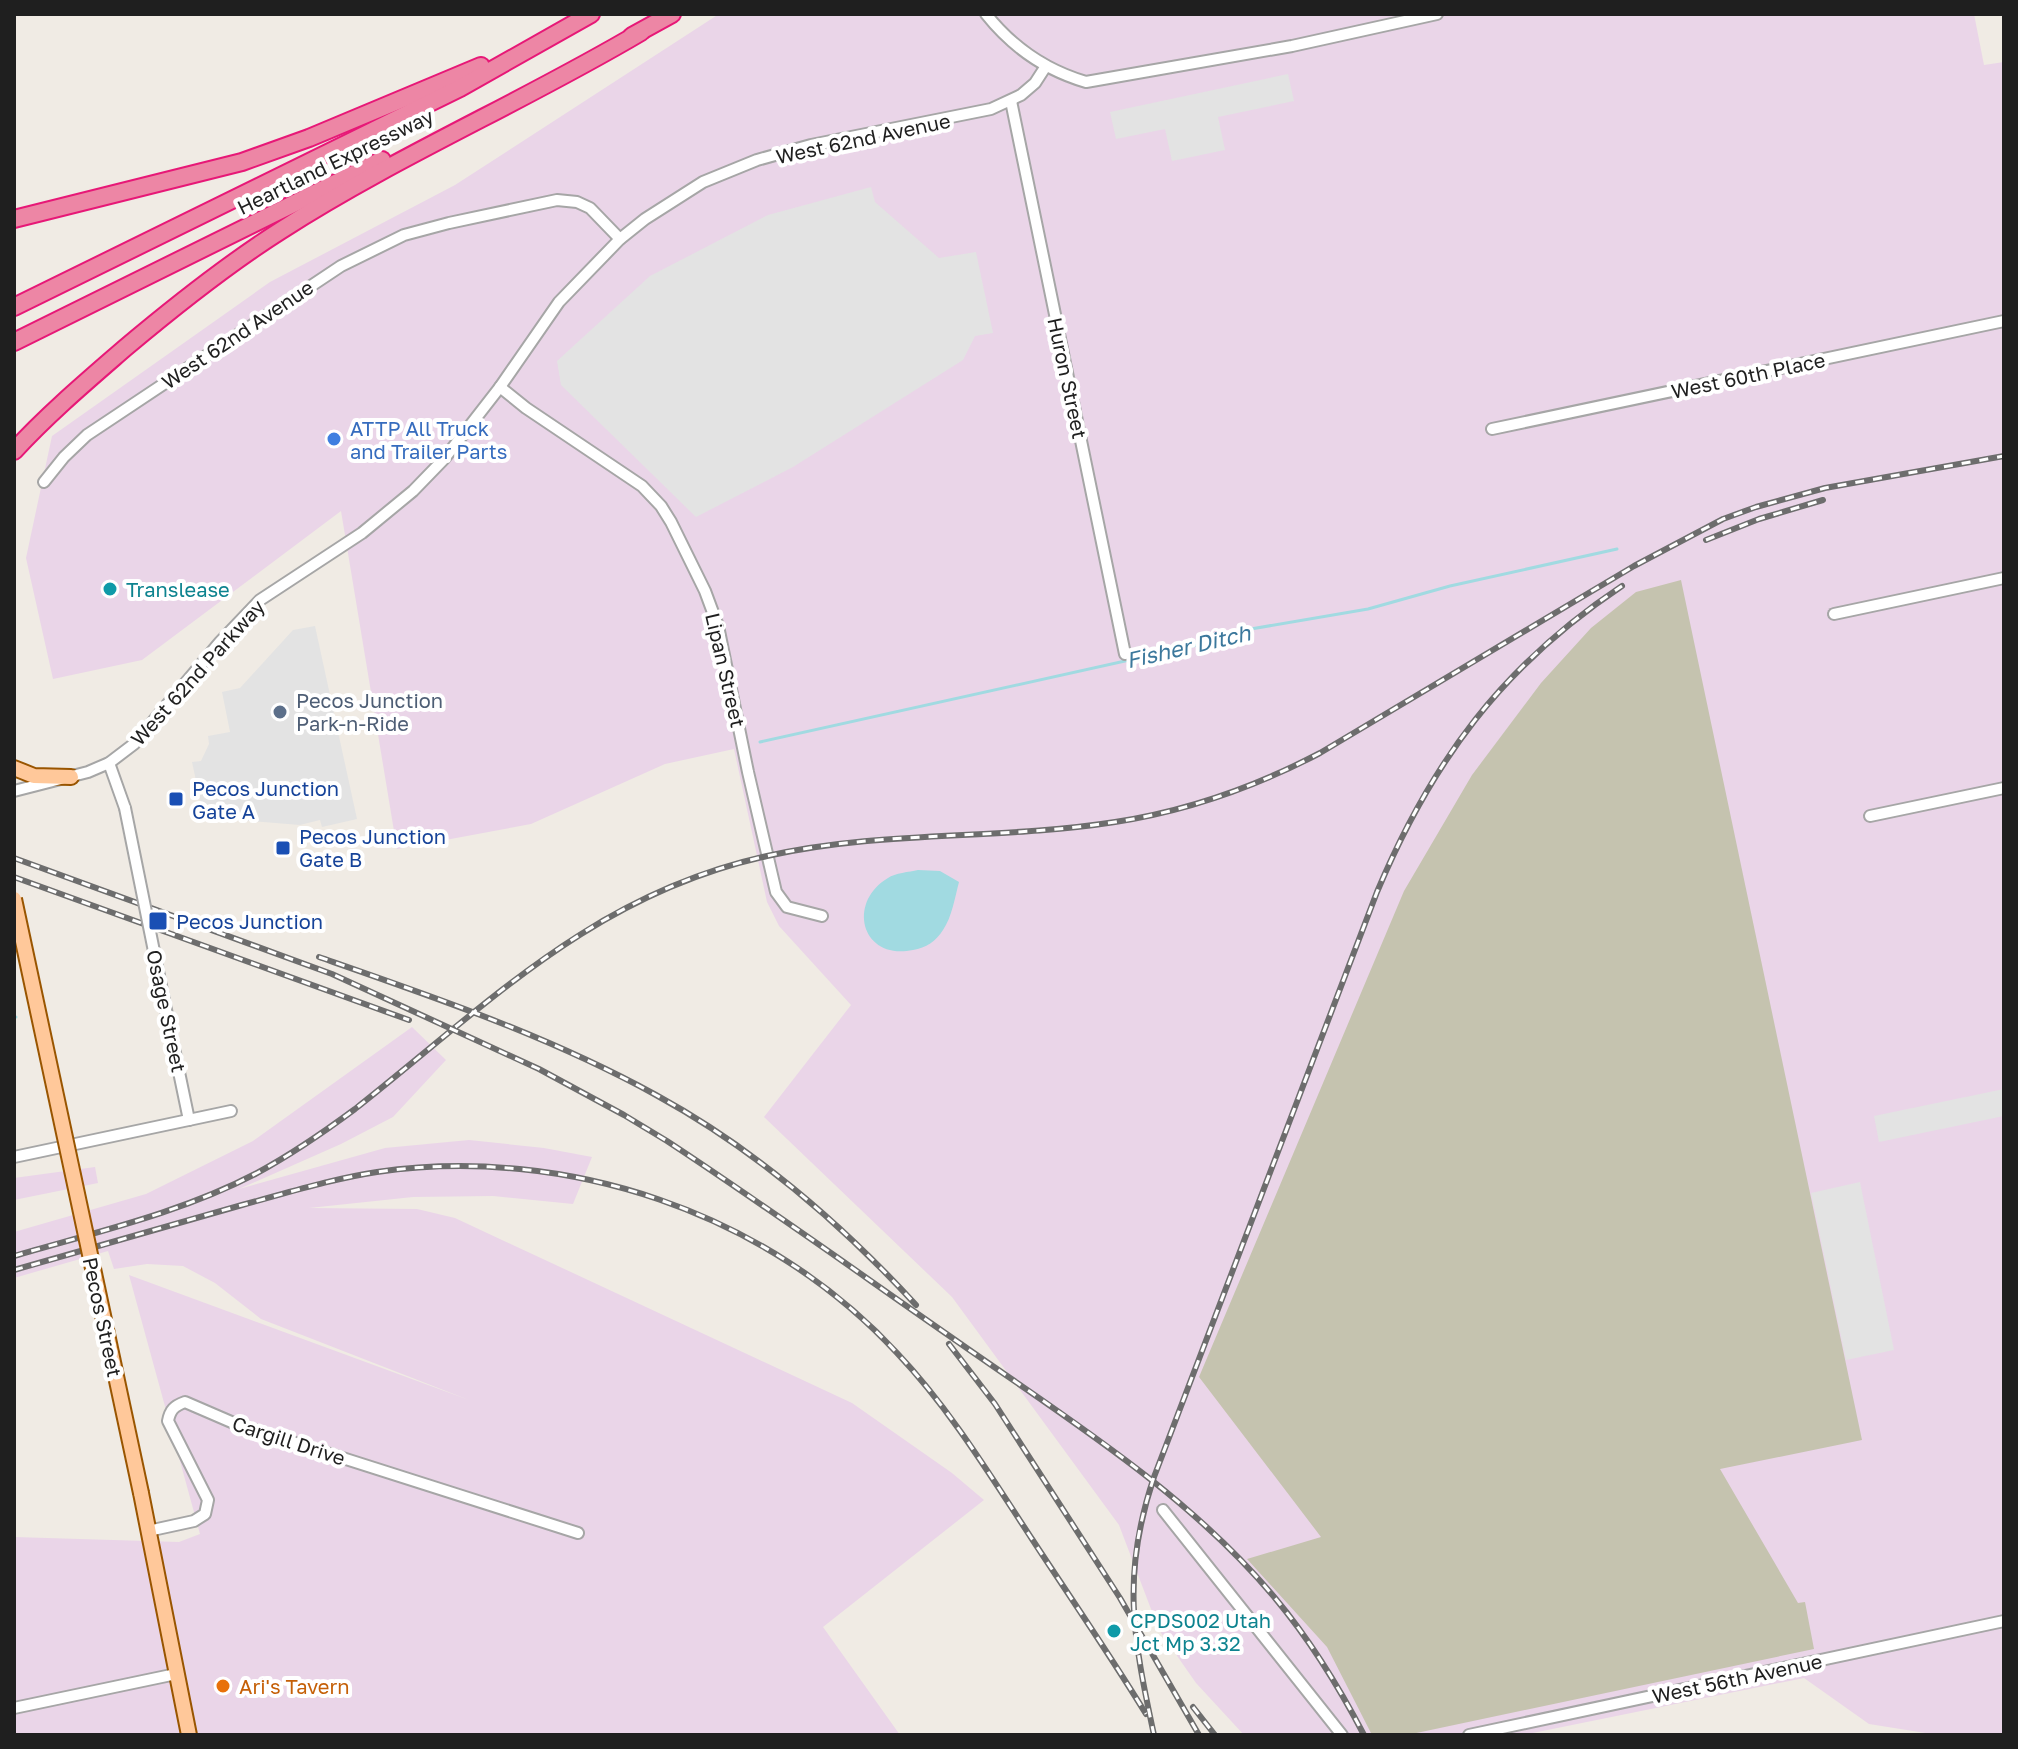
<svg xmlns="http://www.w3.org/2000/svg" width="2018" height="1749" font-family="'Golos Text',sans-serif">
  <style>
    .industrial { fill: #ead5e8 }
    .construction { fill: #c5c3af }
    .parking { fill: #e3e3e3 }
    .water { fill: #a1dae1 }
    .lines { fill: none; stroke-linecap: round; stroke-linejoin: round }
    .stream { stroke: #a1dae1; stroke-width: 3 }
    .minor-casing { stroke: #a6a6a6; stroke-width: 14 }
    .major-casing { stroke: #950; stroke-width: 18 }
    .highway-casing { stroke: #e71877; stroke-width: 20 }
    .minor { stroke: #fff; stroke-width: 10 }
    .major { stroke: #ffc89a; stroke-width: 14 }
    .highway { stroke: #ed86a5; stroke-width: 16 }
    .rail-casing { stroke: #6d6d6d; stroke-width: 6 }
    .rail { stroke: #fff; stroke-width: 3; stroke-dasharray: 9; stroke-linecap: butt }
    .minor-bridge-casing { stroke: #a6a6a6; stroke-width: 14; stroke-linecap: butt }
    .major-bridge-casing { stroke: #950; stroke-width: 18; stroke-linecap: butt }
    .minor-bridge { stroke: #fff; stroke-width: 10 }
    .major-bridge { stroke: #ffc89a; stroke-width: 14 }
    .shop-dot { fill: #3f7fe0; stroke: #fff; stroke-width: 3 }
    .culture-dot { fill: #0f9aa8; stroke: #fff; stroke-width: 3 }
    .service-dot { fill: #5c6f8a; stroke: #fff; stroke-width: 3 }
    .transit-dot { fill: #1a4fb4; stroke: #fff; stroke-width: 3 }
    .food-dot { fill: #e8710a; stroke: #fff; stroke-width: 3 }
    .labels { text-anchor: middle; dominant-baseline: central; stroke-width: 8; stroke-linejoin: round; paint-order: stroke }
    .street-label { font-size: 20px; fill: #1f1f1f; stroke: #fff }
    .shop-label { font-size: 20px; fill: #366cbe; stroke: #fff; text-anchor: start }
    .culture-label { font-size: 20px; fill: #0d838f; stroke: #fff; text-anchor: start }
    .service-label { font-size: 20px; fill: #4e5e75; stroke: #fff; text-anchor: start }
    .transit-label { font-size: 20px; fill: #164399; stroke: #fff; text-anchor: start }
    .food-label { font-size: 20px; fill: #c56008; stroke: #fff; text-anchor: start }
    .water-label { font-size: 22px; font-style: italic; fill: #3c789c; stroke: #fff }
  </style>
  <rect width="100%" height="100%" fill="#f0ebe4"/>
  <!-- industrial -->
  <g class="industrial">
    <polygon points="719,14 1974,14 1984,65 2004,62 2004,1735 1938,1735 1869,1724 1804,1678 1523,1735 1244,1735 1196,1683 1159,1630 1119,1525 952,1297 764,1117 851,1005 779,926 767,902 734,749 665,764 531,824 397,849 341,511 142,660 53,679 26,558 52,436 270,282 455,185"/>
    <polygon points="412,1027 446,1060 393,1117 341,1144 239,1189 385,1148 469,1140 544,1148 592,1157 573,1204 493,1196 413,1197 309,1208 417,1209 455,1218 852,1403 952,1473 984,1500 823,1627 900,1735 14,1735 14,1537 179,1542 200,1534 129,1275 469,1400 261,1319 215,1283 183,1266 147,1264 114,1269 108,1251 14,1278 14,1232 146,1194 253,1141"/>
    <polygon points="95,1167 98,1183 14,1200 14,1178"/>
  </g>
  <!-- construction -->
  <polygon class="construction" points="1681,580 1862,1440 1720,1469 1798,1603 1805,1602 1814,1649 1407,1735 1372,1735 1327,1647 1247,1559 1321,1537 1199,1377 1404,891 1472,775 1541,683 1591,628 1636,592"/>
  <!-- parking -->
  <g class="parking">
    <polygon points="1288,74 1294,101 1218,117 1225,150 1172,161 1165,129 1116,139 1110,112"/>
    <polygon points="871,187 875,202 939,258 976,252 993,333 975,336 963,360 793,467 696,517 561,385 557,361 650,276 768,215"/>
    <polygon points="315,626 357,819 322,827 320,820 300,825 212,818 210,811 203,813 192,762 201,761 209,744 208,736 230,732 222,692 240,688 293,630"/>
    <polygon points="2004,1089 2004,1116 1879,1142 1874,1116"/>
    <polygon points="1860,1182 1894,1350 1846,1360 1811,1193"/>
  </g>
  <!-- water -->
  <path class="water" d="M918,870L940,871L959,882C955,897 952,917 943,930C936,941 926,948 913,950C862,961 846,903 888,878C895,873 909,872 918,870Z"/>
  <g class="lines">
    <!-- stream -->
    <g class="stream">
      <polyline points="760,742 1197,645 1245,630 1368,609 1450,586 1617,549"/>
      <polyline points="14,1017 16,1017"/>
    </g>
    <defs>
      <g id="minor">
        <path d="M986,14C1013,48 1045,70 1086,82L1292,46L1437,14"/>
        <polyline points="1011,101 1125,654"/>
        <polyline points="500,387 526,408 642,486 661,506 671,522 705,591 718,626 748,772 776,892 787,907 822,916"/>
        <polyline points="1492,429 2004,321"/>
        <polyline points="44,482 64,457 87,435 341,266 404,235 449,223 557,200 577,202 590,208 620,239"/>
        <polyline points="1834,614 2004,578"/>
        <polyline points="109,763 125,808"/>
        <polyline points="14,791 88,772 109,763 134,744 220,642 260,600 362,533 413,491 444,459 500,387 559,302 620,239 645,219 703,182 757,160 811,145 991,109 1021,95 1035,83 1046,66"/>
        <polyline points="1870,816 2004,788"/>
        <polyline points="159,976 189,1120"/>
        <polyline points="14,1157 231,1111"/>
        <polyline points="1163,1510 1342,1735"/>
        <path d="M148,1531L194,1521L205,1514L208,1500L168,1421C170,1410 174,1406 185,1402L236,1424L578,1533"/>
        <polyline points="14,1708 176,1674"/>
        <polyline points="1469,1735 2004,1621"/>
      </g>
      <g id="major">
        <polyline points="14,768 34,776 71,777"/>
        <polyline points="141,1493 189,1735"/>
      </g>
      <g id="highway">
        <polyline points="632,36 672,14"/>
        <polyline points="14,219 242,162 309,138 481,66"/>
        <polyline points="14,307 460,88 591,14"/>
        <polyline points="14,342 382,160"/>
        <path d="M14,451C48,414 87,381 125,348C175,306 225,266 280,231C395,157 523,102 641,32"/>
      </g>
    </defs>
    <!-- minor casing -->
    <use href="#minor" class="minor-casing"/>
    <!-- major casing -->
    <use href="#major" class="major-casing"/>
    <!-- highway casing -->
    <use href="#highway" class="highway-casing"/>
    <!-- minor -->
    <use href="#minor" class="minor"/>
    <!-- major -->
    <use href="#major" class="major"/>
    <!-- highway -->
    <use href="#highway" class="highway"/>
    <defs>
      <g id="rail">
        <polyline points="1706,540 1759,519 1823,500"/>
        <path d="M14,858L332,974L539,1069L624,1115L667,1141C763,1204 856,1271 951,1337C1063,1416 1186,1491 1275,1598C1310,1640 1339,1687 1364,1735"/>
        <polyline points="14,877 409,1020"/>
        <path d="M319,957C434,997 549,1036 656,1095C753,1148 841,1223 916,1305"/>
        <path d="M14,1256C96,1232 181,1213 257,1173C292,1154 324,1132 355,1109C488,1004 594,894 767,856C881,830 1000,840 1115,822C1187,811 1255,787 1320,753L1634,566L1723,519L1756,507L1825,488L2004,456"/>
        <path d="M14,1270C90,1249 166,1226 242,1205C287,1193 331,1179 377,1172C566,1145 767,1212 897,1353C950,1409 990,1475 1032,1539C1070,1597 1110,1655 1146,1714"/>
        <polyline points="949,1344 995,1404 1120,1598 1199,1735"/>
        <polyline points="1193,1707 1215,1735"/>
        <path d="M1154,1735C1133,1637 1121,1575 1154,1477L1377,892C1432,761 1502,666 1622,586"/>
      </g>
    </defs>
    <!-- rail casing -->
    <use href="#rail" class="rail-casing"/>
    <!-- rail -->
    <use href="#rail" class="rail"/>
    <defs>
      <polyline id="minor-bridge" points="125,808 159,976"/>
      <polyline id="major-bridge" points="14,899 141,1493"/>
    </defs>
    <!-- minor-bridge casing -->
    <use href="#minor-bridge" class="minor-bridge-casing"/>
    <!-- major-bridge casing -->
    <use href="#major-bridge" class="major-bridge-casing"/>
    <!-- minor-bridge -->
    <use href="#minor-bridge" class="minor-bridge"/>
    <!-- major-bridge -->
    <use href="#major-bridge" class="major-bridge"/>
  </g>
  <!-- markers -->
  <circle class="shop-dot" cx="334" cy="439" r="8"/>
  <g class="culture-dot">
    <circle cx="110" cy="589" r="8"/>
    <circle cx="1114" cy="1631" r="8"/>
  </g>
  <circle class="service-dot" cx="280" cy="712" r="8"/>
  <g class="transit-dot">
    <rect x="168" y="791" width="16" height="16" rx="4"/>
    <rect x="275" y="840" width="16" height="16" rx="4"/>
    <rect x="148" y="911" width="20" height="20" rx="4"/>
  </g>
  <circle class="food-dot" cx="223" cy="1686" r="8"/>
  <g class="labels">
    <!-- street labels -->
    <g class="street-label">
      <text transform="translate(863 138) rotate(-12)">West 62nd Avenue</text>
      <text transform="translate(335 161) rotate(-26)">Heartland Expressway</text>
      <text transform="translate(237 334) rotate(-34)">West 62nd Avenue</text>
      <text transform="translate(1748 375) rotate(-12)">West 60th Place</text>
      <text transform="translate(1068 378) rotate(78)">Huron Street</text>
      <text transform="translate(726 670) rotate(77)">Lipan Street</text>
      <text transform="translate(197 672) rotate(-48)">West 62nd Parkway</text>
      <text transform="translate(167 1011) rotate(78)">Osage Street</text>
      <text transform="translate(103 1317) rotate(78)">Pecos Street</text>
      <text transform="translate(289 1440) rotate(18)">Cargill Drive</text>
      <text transform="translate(1737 1678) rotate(-12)">West 56th Avenue</text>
    </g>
    <!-- shop labels -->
    <g class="shop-label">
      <text x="350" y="428">ATTP All Truck<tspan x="350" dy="23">and Trailer Parts</tspan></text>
    </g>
    <!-- culture labels -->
    <g class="culture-label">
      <text x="126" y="589">Translease</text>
      <text x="1130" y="1620">CPDS002 Utah<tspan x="1130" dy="23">Jct Mp 3.32</tspan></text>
    </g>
    <!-- service labels -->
    <g class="service-label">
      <text x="296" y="700">Pecos Junction<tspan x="296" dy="23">Park-n-Ride</tspan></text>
    </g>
    <!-- transit labels -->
    <g class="transit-label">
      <text x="192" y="788">Pecos Junction<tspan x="192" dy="23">Gate A</tspan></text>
      <text x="299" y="836">Pecos Junction<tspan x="299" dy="23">Gate B</tspan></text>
      <text x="176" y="921">Pecos Junction</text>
    </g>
    <!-- food labels -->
    <g class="food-label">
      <text x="239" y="1686">Ari's Tavern</text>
    </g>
    <!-- water labels -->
    <g class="water-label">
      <text transform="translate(1188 646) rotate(-13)">Fisher Ditch</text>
    </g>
  </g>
  <!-- border -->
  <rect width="2018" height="1749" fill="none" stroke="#1f1f1f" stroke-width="32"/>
</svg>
